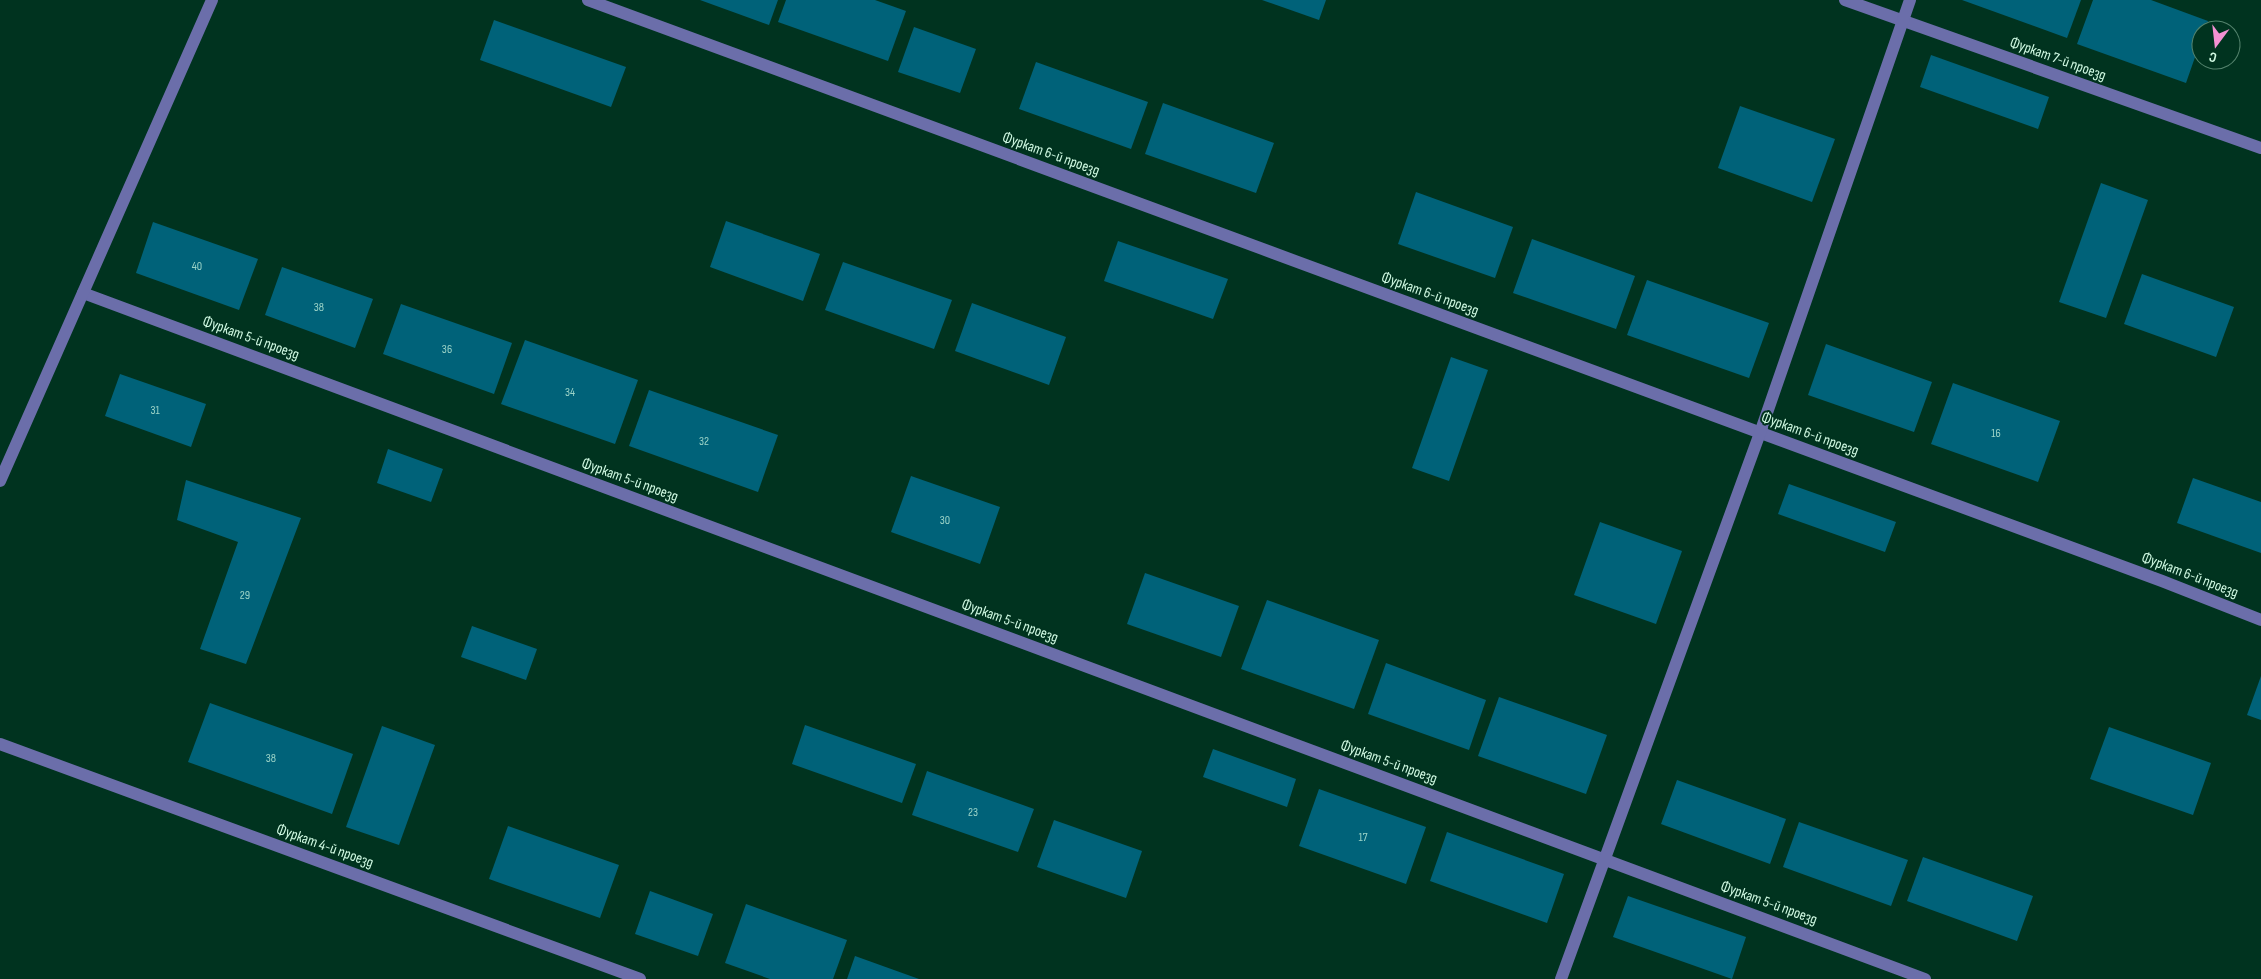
<svg xmlns="http://www.w3.org/2000/svg" width="2261" height="979" font-family="'Sofia Sans Condensed',sans-serif">
  <style>
    .building { fill: #006279 }
    .lines { fill: none; stroke-linecap: round; stroke-linejoin: round }
    .minor { stroke: #6b6eaa; stroke-width: 12 }
    .labels { text-anchor: middle; dominant-baseline: central; stroke-width: 4; stroke-linejoin: round; paint-order: stroke }
    .number-label { font-size: 12px; fill: #9cd4c8 }
    .street-label { font-size: 15px; fill: #d0fae3; stroke: #00331f }
  </style>
  <rect width="100%" height="100%" fill="#00331f"/>
  <!-- building -->
  <g class="building">
    <polygon points="700,0 778,0 769,25"/>
    <polygon points="786,0 875,0 906,11 888,61 778,22"/>
    <polygon points="1262,0 1326,0 1319,20"/>
    <polygon points="1962,0 2081,0 2067,38"/>
    <polygon points="2093,0 2151,0 2208,21 2205,30 2201,30 2201,40 2186,83 2077,44"/>
    <polygon points="494,20 626,67 611,107 480,60"/>
    <polygon points="914,27 976,49 960,93 898,72"/>
    <polygon points="1931,55 2049,97 2038,129 1920,87"/>
    <polygon points="1036,62 1148,102 1131,149 1019,109"/>
    <polygon points="1163,103 1274,143 1256,193 1145,154"/>
    <polygon points="1740,106 1835,139 1812,202 1718,168"/>
    <polygon points="2101,183 2148,200 2106,318 2059,302"/>
    <polygon points="1416,192 1513,227 1495,278 1398,244"/>
    <polygon points="726,221 820,254 803,301 710,267"/>
    <polygon points="153,222 258,259 239,310 136,273"/>
    <polygon points="1532,239 1635,276 1616,329 1513,293"/>
    <polygon points="1118,241 1228,279 1213,319 1104,281"/>
    <polygon points="843,262 952,300 934,349 825,310"/>
    <polygon points="282,267 373,299 355,348 265,315"/>
    <polygon points="2142,274 2234,307 2216,357 2124,324"/>
    <polygon points="1647,280 1769,323 1749,378 1627,335"/>
    <polygon points="972,303 1066,337 1049,385 955,351"/>
    <polygon points="401,304 512,343 494,394 383,354"/>
    <polygon points="525,340 638,380 615,444 501,404"/>
    <polygon points="1826,344 1932,382 1914,432 1808,395"/>
    <polygon points="1451,357 1488,370 1449,481 1412,468"/>
    <polygon points="120,374 206,404 191,447 105,416"/>
    <polygon points="1953,383 2060,421 2038,482 1931,444"/>
    <polygon points="649,390 778,435 758,492 629,446"/>
    <polygon points="388,449 443,469 431,502 377,483"/>
    <polygon points="911,476 1000,507 980,564 891,532"/>
    <polygon points="2193,478 2261,502 2261,553 2177,523"/>
    <polygon points="186,480 301,518 246,664 200,649 238,542 177,520"/>
    <polygon points="1789,484 1896,522 1885,552 1778,514"/>
    <polygon points="1600,522 1682,551 1656,624 1574,595"/>
    <polygon points="1145,573 1239,606 1221,657 1127,624"/>
    <polygon points="1267,600 1379,640 1354,709 1241,669"/>
    <polygon points="472,626 537,649 526,680 461,657"/>
    <polygon points="1386,663 1486,700 1469,750 1368,714"/>
    <polygon points="2261,676 2261,720 2247,715"/>
    <polygon points="1499,697 1607,735 1586,794 1478,756"/>
    <polygon points="210,703 353,754 332,814 188,762"/>
    <polygon points="805,725 916,764 902,803 792,764"/>
    <polygon points="382,726 435,745 399,845 346,827"/>
    <polygon points="2109,727 2211,763 2193,815 2090,779"/>
    <polygon points="1213,749 1296,779 1287,807 1203,777"/>
    <polygon points="927,771 1034,809 1018,852 912,815"/>
    <polygon points="1677,780 1786,819 1770,864 1661,824"/>
    <polygon points="1319,789 1426,827 1406,884 1299,846"/>
    <polygon points="1054,820 1142,851 1126,898 1037,867"/>
    <polygon points="1799,822 1908,860 1891,906 1783,867"/>
    <polygon points="508,826 619,865 600,918 489,879"/>
    <polygon points="1447,832 1564,874 1547,923 1430,881"/>
    <polygon points="1923,857 2033,896 2017,941 1907,901"/>
    <polygon points="650,891 713,914 698,956 635,934"/>
    <polygon points="1628,896 1746,937 1732,979 1613,937"/>
    <polygon points="746,904 847,940 833,979 770,979 725,963"/>
    <polygon points="855,956 919,979 847,979"/>
  </g>
  <g class="lines">
    <!-- minor -->
    <g class="minor">
      <polyline points="588,0 2162,581 2261,620"/>
      <polyline points="1845,0 2261,148"/>
      <polyline points="83,293 1925,979"/>
      <polyline points="0,481 212,0"/>
      <polyline points="0,744 640,979"/>
      <polyline points="1561,979 1760,433 1910,0"/>
    </g>
  </g>
  <g class="labels">
    <!-- number labels -->
    <g class="number-label">
      <text x="197" y="266">40</text>
      <text x="319" y="307">38</text>
      <text x="447" y="349">36</text>
      <text x="570" y="392">34</text>
      <text x="155" y="410">31</text>
      <text x="1996" y="433">16</text>
      <text x="704" y="441">32</text>
      <text x="945" y="520">30</text>
      <text x="245" y="595">29</text>
      <text x="271" y="758">38</text>
      <text x="973" y="812">23</text>
      <text x="1363" y="837">17</text>
    </g>
    <!-- street labels -->
    <g class="street-label">
      <text transform="translate(2058 59) rotate(20)">Фуркат 7-й проезд</text>
      <text transform="translate(1051 154) rotate(20)">Фуркат 6-й проезд</text>
      <text transform="translate(1430 294) rotate(20)">Фуркат 6-й проезд</text>
      <text transform="translate(251 338) rotate(20)">Фуркат 5-й проезд</text>
      <text transform="translate(1810 434) rotate(20)">Фуркат 6-й проезд</text>
      <text transform="translate(630 480) rotate(20)">Фуркат 5-й проезд</text>
      <text transform="translate(2190 575) rotate(21)">Фуркат 6-й проезд</text>
      <text transform="translate(1010 621) rotate(20)">Фуркат 5-й проезд</text>
      <text transform="translate(1389 762) rotate(20)">Фуркат 5-й проезд</text>
      <text transform="translate(325 846) rotate(20)">Фуркат 4-й проезд</text>
      <text transform="translate(1769 903) rotate(20)">Фуркат 5-й проезд</text>
    </g>
  </g>
  <!-- north arrow -->
  <g transform="translate(2216 45) rotate(195)"><circle r="24" fill="#00331f" stroke="#53836d"/>
  <path d="M0-4L9 19L0 12L-9 19Z" fill="#f491d3"/>
  <text y="-8" font-size="14" font-weight="bold" text-anchor="middle" fill="#d0fae3">С</text>
  </g>
</svg>
